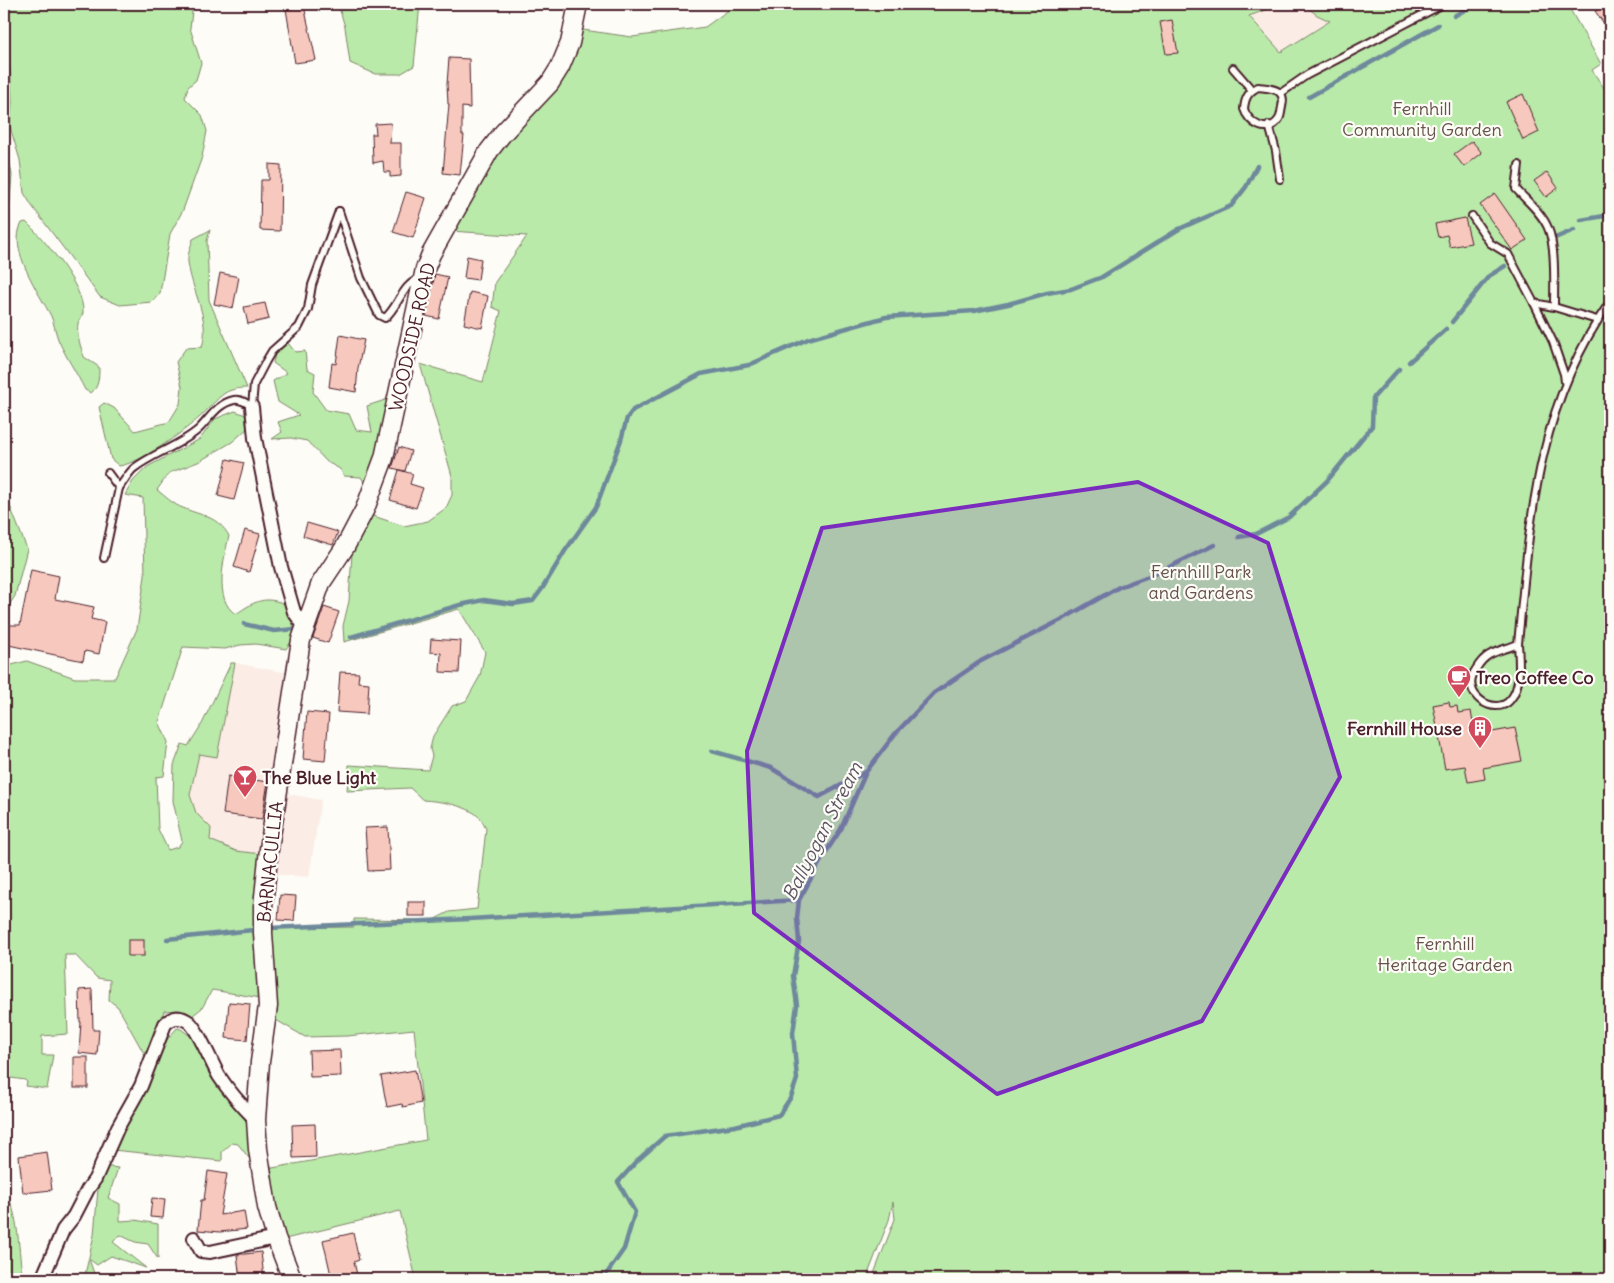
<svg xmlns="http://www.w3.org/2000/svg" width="1614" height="1283" font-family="Delius,sans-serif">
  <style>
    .built { fill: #fbece6 }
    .green { fill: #b9eaa9; stroke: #82846a }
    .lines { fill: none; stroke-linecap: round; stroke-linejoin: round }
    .stream { stroke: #6e899b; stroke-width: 4.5 }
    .building { fill: #f7c8bd; stroke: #4a1f2b }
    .lane-casing { stroke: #4a1f2b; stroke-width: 10 }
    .street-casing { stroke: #4a1f2b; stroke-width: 16 }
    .secondary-casing { stroke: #4a1f2b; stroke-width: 21 }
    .lane { stroke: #fdfcf7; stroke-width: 6 }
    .street { stroke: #fdfcf7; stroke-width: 12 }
    .secondary { stroke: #fdfcf7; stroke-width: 18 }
    .marked { fill: #7b2cbf; fill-opacity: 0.2; stroke: #7b2cbf; stroke-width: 4; stroke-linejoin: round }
    .labels { text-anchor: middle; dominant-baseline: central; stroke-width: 4.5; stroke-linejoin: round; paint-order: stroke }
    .park-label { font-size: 18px; fill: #66524a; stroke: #fdfcf7 }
    .street-label { font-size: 18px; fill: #4a1f2b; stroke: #fdfcf7 }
    .poi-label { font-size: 18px; font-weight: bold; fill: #4a1f2b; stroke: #fdfcf7; text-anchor: start }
    .water-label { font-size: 19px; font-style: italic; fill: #5c5463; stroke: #fdfcf7 }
  </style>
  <rect width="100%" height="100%" fill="#fdfcf7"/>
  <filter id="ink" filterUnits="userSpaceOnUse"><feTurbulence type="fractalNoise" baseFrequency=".02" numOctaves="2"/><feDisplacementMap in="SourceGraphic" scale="10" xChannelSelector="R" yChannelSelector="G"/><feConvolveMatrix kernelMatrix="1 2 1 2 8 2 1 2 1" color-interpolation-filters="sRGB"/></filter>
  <g filter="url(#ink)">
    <!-- built -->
    <g class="built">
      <polygon points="1240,4 1356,4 1303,39 1281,52"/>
      <polygon points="235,663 288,673 262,854 236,851 210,840 211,828 196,813 190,795 199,754 217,757"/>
      <polygon points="283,793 321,800 309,877 272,874"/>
    </g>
    <!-- green -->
    <g class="green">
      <polygon points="4,4 193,4 190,28 201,63 196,80 188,87 185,98 202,115 207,131 202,157 183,210 170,234 160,293 152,302 120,305 100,297 32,206 24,193 20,160 10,127 12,102 11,79 4,27"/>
      <polygon points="338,4 420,4 414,66 400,74 375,74 350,63 345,27"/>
      <path d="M737,4H1282L1249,16L1281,52L1330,21L1317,15L1303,4H1567L1601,64L1592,70L1610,97V1279H872L895,1219L893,1202L889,1220L866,1279H416L400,1211L285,1239L271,1196L267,1169L426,1140L414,1029L347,1036L305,1037L276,1020L269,928L354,927V919L433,920L449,912L477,909L486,829C484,825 482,821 480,818C469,805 439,801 423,800L410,788L347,791L349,765L428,770L432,756L430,749L433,736L452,706L466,701L480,676L485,652L459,609L344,642L343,626L349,601L352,553L350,552L370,515L404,526L428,521L446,508L452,495V476L420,364L483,382L501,311L492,307L495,282L527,236L450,231L504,142L562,81L570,68L583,30L632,37L705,27Z"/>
      <polygon points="4,134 12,175 8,225 8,263 4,266"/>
      <path d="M26,222C44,239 85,287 83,313C82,316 79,320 78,323C76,335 81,347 84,357L99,367C99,377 99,387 91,393L85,390C77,373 65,356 58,339C55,331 54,323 51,316C39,293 7,248 22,223Z"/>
      <path d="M210,230L207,241L209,300L247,388C240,388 231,389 225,393C216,399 208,410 200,417C183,432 141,463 119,466L111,459L99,407L104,403L114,408L135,431L169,422L180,404L182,387L176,362L186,348L202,347C211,319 191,290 188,262C187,255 191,246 193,239Z"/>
      <polygon points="288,343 295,352 305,351 307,369 315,373 313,392 326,410 349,414 356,430 372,432 367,406 391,398 381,446 362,493 364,482 361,477 344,476 340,469 327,462 307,441 291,438 272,439 282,432 278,422 299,415 278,402 273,381 287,373 273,363 275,354"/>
      <path d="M235,411L248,416V428L232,442L198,462L169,473L157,490C165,496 174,505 183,508C202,516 218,516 229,536C224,557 213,601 236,614C255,601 265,595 287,605L292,619L295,636L286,649L256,644L240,645L225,649L183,647L159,722L168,742L164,776L156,777L158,829L168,850L178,847L182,841L173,801L174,765L182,744L188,746L202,724L231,663H235L217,757L199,754L190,795L196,813L211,828L210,840L236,851L262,854L261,998L212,990L202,1008L192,1016L180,1010L164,1011L146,1057L118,1007L109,1000L110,980L97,978L75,955H65L68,1034L42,1036V1055H53L47,1089L26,1086L27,1082L25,1080L4,1077V667L27,661L75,678H115L137,629L145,576L143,498L125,495L133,481L147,467L200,439L215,419Z"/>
      <polygon points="4,491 27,549 15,596 4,613"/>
      <polygon points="177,1028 181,1029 193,1038 205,1064 248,1123 254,1158 249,1158 238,1144 232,1143 222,1152 222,1161 112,1150 131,1117 165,1042"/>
      <polygon points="103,1166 118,1168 108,1198 120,1204 120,1221 135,1220 158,1224 158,1259 148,1244 135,1242 120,1235 113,1242 146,1268 111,1256 97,1265 89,1259 96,1279 84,1279 94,1235 99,1177"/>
      <path d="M4,1191C20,1210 18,1255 23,1279H4Z"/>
    </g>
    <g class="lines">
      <!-- stream -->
      <g class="stream">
        <polyline points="1454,16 1475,4"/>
        <polyline points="1309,97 1438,25"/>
        <polyline points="1581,220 1610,215"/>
        <polyline points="1555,238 1574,230"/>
        <polyline points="1452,322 1489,276 1505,266"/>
        <polyline points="1409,362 1446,329"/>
        <polyline points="1239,537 1256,534 1289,517 1327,481 1372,426 1373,398 1399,369"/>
        <polyline points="244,624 274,631 296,629"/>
        <polyline points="351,637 460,605 484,600 513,604 533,601 542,589 565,551 596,507 621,440 627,418 633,410 701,374 749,365 808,339 886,317 974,311 1008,304 1047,293 1071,289 1102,277 1179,229 1231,206 1246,187 1257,166"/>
        <polyline points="712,751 771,768 819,797 866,772"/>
        <polyline points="269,928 470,919 799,900"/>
        <polyline points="167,939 253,930"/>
        <polyline points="603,1279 624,1249 635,1212 618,1182 639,1159 665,1136 735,1126 779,1115 791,1097 797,1079 793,1033 797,1005 793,976 799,941 797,918 799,900 824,855 841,829 866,772 895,734 934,693 981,661 1061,620 1119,587 1157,573 1214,545"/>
      </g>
    </g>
    <!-- building -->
    <g class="building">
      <polygon points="1593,4 1610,4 1610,32 1595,11 1597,10"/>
      <polygon points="304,6 316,60 295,63 286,9"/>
      <polygon points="1172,20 1178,53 1166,54 1160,22"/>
      <polygon points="449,58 469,59 470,108 462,107 462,135 464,135 460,175 443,173 449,104 448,104 447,84"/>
      <polygon points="1523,94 1539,132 1523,140 1506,102"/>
      <polygon points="391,123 390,143 401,143 401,176 390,177 390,172 384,172 383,161 373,163 372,134 376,134 375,124"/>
      <polygon points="1472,141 1482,153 1464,167 1454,154"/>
      <polygon points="269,164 281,165 280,231 260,230 261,180 269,180"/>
      <polygon points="1547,172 1558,188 1546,197 1534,181"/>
      <polygon points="406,192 426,198 413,238 393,232"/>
      <polygon points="1495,194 1527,240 1512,250 1480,205"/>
      <polygon points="1465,218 1471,243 1450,247 1447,235 1438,237 1435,224"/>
      <polygon points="467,256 481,259 478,280 464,278"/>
      <polygon points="220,273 239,277 233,308 214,304"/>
      <polygon points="435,274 448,277 439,319 426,316"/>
      <polygon points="470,292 488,296 482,328 464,324"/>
      <polygon points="265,303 269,319 248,324 244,307"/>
      <polygon points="340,335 364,340 358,368 356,392 329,387 332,363 336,364"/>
      <polygon points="399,447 411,451 405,471 392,468"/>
      <polygon points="227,459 244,463 234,500 218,496"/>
      <polygon points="399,470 413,474 410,484 423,488 416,508 390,500"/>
      <polygon points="307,523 338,532 333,545 303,536"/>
      <polygon points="245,530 260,534 249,572 234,567"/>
      <polygon points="31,570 59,576 55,599 94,607 91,619 105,622 99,654 85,651 83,661 4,644 4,625 20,625"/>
      <polygon points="324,607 339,612 328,643 313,638"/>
      <polygon points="431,639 461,641 459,673 440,672 441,653 430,652"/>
      <polygon points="340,672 359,673 358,682 369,683 367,714 337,712"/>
      <polygon points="1449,702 1450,707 1457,706 1458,713 1471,711 1475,735 1515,728 1522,761 1483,768 1485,779 1468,782 1465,766 1445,769 1433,705"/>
      <polygon points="307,712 329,714 325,761 303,759"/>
      <polygon points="228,776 268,782 262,819 223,814"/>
      <polygon points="388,827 390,870 368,871 365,828"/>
      <polygon points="280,895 296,896 294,921 278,920"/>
      <rect x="408" y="902" width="18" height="14"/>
      <rect x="128" y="940" width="16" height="16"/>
      <polygon points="92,989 93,1030 99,1030 97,1055 79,1053 81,1022 80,1022 79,990"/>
      <polygon points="229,1002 250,1004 247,1040 226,1038"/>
      <polygon points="340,1050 341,1076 310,1077 309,1051"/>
      <rect x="74" y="1057" width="14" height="31"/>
      <polygon points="415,1070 421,1103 403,1107 402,1104 387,1107 381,1076"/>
      <polygon points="315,1124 316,1157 293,1158 292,1125"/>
      <polygon points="47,1152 52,1190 23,1193 19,1156"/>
      <polygon points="208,1171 227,1174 220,1215 244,1211 247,1229 220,1232 198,1230 201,1200 204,1200"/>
      <polygon points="152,1198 165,1199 163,1218 150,1217"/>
      <polygon points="353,1233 359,1260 354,1262 358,1279 338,1279 337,1273 331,1275 323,1240"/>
      <polygon points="261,1252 264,1278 240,1279 237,1255"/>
    </g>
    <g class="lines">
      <defs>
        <g id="lane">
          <polyline points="1233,68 1252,90"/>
          <path d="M1258,87C1264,88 1276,88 1280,93C1284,97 1283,102 1282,107C1281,111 1281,116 1279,119C1268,136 1248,123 1244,109C1245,98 1248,92 1258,87Z"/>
          <polyline points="1281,93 1307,75 1443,4"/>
          <polyline points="1269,125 1276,151 1280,179"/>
          <path d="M1519,165L1516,189C1526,200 1542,213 1548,228C1556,246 1554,286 1554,307"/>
          <path d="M339,211L361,278L379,315L385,318C399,306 402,284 421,278"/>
          <polyline points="1472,216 1490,243 1508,254 1534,303 1553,342 1564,374 1565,382"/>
          <polyline points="1534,303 1554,307 1597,320"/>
          <polyline points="252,407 254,384 266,361 272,351 299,327 308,309 312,285 339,211"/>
          <path d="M108,473L119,488C124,481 128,474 133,469C153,453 180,446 199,429C209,419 218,403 234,400C241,399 247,403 252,407"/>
          <polyline points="104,558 119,488"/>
          <path d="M1518,644C1509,648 1498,650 1489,655C1484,658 1479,664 1476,669C1458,695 1496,717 1510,700C1522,687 1519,661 1518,644C1530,521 1536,407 1610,302"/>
        </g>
        <g id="street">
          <polyline points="252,407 255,438 281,567 294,612 305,627"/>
          <polyline points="194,1238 201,1251 210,1252 276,1238"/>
          <path d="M42,1279L63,1230L74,1216L88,1189L95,1179L118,1127L141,1086L165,1024C172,1017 180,1015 189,1022C198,1029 212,1064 219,1076C230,1093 242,1106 256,1120"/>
        </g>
        <polyline id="secondary" points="292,1279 276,1238 267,1207 258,1149 256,1120 260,1062 268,1006 263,933 263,906 269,849 301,640 321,583 345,547 365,509 384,458 425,269 431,254 489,151 503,133 550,83 560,67 570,43 578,4"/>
      </defs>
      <!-- lane casing -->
      <use href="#lane" class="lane-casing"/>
      <!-- street casing -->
      <use href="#street" class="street-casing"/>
      <!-- secondary casing -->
      <use href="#secondary" class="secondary-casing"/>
      <!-- lane -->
      <use href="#lane" class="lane"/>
      <!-- street -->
      <use href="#street" class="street"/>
      <!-- secondary -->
      <use href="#secondary" class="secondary"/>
    </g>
  </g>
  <!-- marked area -->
  <path class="marked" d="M1138,482L1268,543L1340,777L1202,1021L997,1094L754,913L747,751L822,528Z"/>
  <!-- icons -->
  <defs>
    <symbol id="cafe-pin" viewBox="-11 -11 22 30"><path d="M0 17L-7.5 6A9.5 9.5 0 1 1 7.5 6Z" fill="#d1495b" stroke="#fdfcf7"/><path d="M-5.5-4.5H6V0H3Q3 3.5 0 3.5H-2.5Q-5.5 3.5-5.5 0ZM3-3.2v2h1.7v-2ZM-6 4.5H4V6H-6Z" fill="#fff"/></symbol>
    <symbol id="building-pin" viewBox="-11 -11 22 30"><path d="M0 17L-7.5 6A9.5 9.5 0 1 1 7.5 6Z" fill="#d1495b" stroke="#fdfcf7"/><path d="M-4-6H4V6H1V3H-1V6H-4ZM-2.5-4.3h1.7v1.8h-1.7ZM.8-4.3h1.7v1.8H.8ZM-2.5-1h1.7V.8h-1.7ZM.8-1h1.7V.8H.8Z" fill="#fff"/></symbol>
    <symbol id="bar-pin" viewBox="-11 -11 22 30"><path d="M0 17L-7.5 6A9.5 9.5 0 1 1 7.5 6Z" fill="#d1495b" stroke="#fdfcf7"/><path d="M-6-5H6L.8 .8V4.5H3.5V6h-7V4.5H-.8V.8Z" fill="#fff"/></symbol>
  </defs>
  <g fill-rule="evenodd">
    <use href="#cafe-pin" x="1445" y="663" width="28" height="38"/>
    <use href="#building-pin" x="1466" y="714" width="28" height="38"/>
    <use href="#bar-pin" x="231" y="763" width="28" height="38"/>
  </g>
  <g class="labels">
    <!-- park labels -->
    <g class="park-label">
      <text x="1422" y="108">Fernhill<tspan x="1422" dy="21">Community Garden</tspan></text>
      <text x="1201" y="571">Fernhill Park<tspan x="1201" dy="21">and Gardens</tspan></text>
      <text x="1445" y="943">Fernhill<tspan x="1445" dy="21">Heritage Garden</tspan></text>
    </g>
    <!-- street labels -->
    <g class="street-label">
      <text transform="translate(412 337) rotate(-77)">WOODSIDE ROAD</text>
      <text transform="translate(270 862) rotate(-84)">BARNACULLIA</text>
    </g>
    <!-- poi labels -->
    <g class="poi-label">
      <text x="1476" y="677">Treo Coffee Co</text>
      <text x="1462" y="728" text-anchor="end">Fernhill House</text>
      <text x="262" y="777">The Blue Light</text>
    </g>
    <!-- water labels -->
    <g class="water-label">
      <text transform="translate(822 831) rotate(-63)">Ballyogan Stream</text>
    </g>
  </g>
  <!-- margin -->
  <rect width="1614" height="1283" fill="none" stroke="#fdfcf7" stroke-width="20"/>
  <rect x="10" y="10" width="1594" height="1263" fill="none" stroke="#4a1f2b" stroke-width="2" filter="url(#ink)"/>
</svg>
